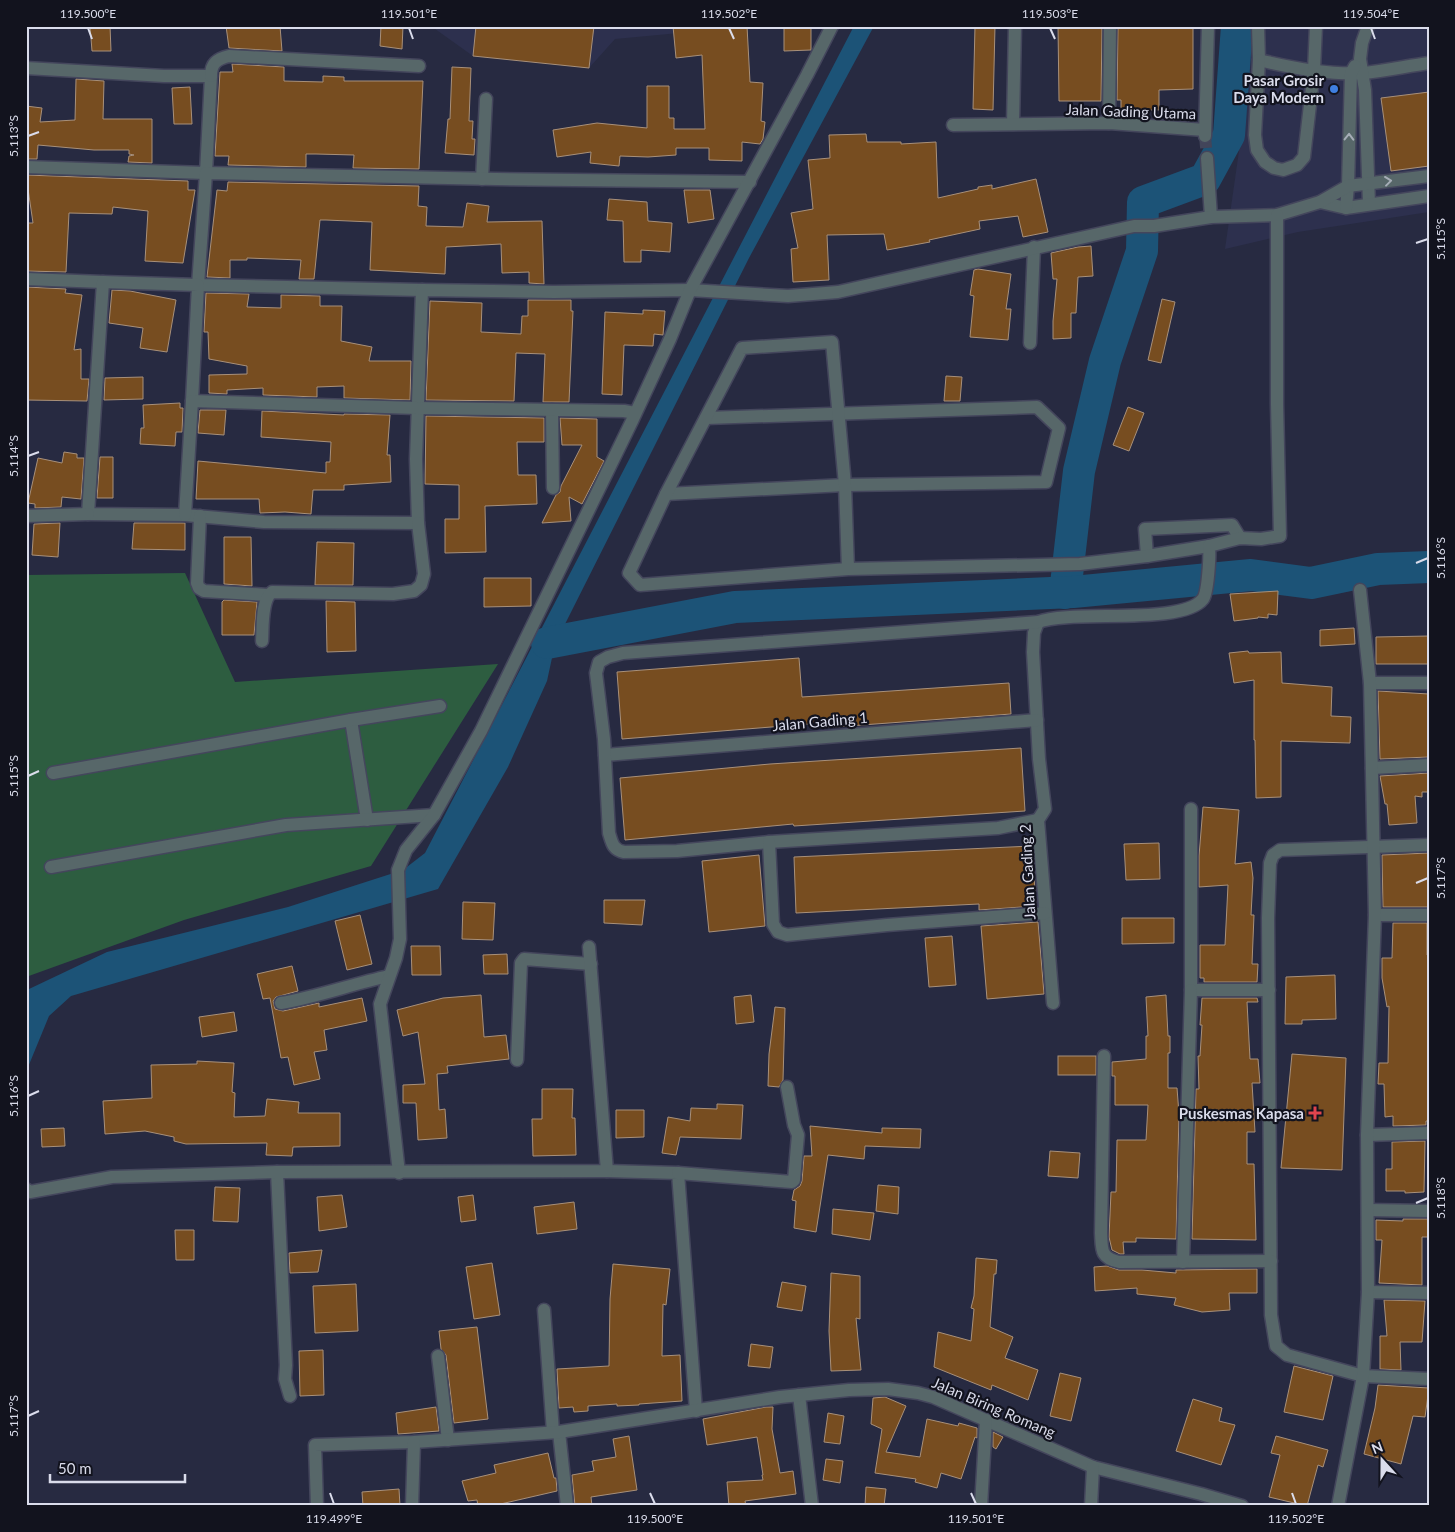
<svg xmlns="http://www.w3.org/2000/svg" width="1455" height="1532" font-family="Lato,sans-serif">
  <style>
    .built { fill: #2d304e }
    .green { fill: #2d5d40 }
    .water { fill: #1c5377 }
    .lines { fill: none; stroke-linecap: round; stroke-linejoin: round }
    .river { stroke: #1c5377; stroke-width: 32 }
    .building { fill: #774d20; stroke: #a8907a }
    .minor-tunnel { stroke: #42455a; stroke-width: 12; stroke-dasharray: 12 6; stroke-linecap: butt }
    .minor-casing { stroke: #44465c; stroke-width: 15 }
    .minor { stroke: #576769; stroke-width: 12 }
    .oneway { stroke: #a6adb7 }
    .ticks { fill: none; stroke: #dadceb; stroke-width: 2 }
    .shop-dot { fill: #3f7fe0; stroke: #12131e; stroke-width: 2 }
    .health-dot { fill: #e0444e; stroke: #12131e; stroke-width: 2 }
    .labels { text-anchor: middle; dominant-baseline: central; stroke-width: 4.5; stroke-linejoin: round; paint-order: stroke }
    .poi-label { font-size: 15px; font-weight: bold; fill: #dadceb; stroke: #12131e; text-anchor: end }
    .street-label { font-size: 15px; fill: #dadceb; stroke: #12131e }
    .neatline { fill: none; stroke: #dadceb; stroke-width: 2 }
    .ticks-label { font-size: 12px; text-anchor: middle; fill: #dadceb }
  </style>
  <rect width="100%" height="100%" fill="#272a41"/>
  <!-- built -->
  <g class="built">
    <polygon points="431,26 691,26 690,32 615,39 589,68 473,56"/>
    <polygon points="1239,26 1429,26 1429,212 1298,232 1225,249 1239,151"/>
  </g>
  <!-- green -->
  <polygon class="green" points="185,573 235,682 498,664 371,866 184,920 26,977 26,575"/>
  <!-- water -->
  <polygon class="water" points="854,26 874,26 749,258 555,644 547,681 508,767 438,889 71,996 49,1016 26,1072 26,997 29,989 107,952 288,907 403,870 425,853"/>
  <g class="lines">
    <!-- river -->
    <g class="river">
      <polyline points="1065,593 1079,471 1105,361 1142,251 1143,202 1205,179 1229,135 1237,26"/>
      <polyline points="547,643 735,607 1073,592 1251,575 1311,583 1378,569 1429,567"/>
    </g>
  </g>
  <!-- building -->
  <g class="building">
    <polygon points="90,26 110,26 111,51 92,51"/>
    <polygon points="226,26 280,26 282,51 229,48"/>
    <polygon points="381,26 403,26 402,49 380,46"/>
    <polygon points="476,26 594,26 589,68 473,56"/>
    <polygon points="673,26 747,26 750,82 763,83 761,121 765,122 763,139 760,144 742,142 742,161 709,160 709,148 676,148 676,155 648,157 620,156 619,166 590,163 591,152 557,157 553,130 597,123 647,128 647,86 669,86 669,118 674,118 674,129 705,129 702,55 676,58"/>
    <polygon points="811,26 811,50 784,51 784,27"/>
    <polygon points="975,26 995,26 993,110 973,109"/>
    <polygon points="1058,26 1102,26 1101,101 1059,101"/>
    <polygon points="1118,26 1193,26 1193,89 1159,90 1159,110 1121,110 1121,100 1117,100"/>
    <polygon points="232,64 284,67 284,81 323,82 323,76 344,77 344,81 423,81 419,169 353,168 354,155 316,154 306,154 306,167 228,165 229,156 215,156 220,72 233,72"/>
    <polygon points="452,67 471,68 469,121 473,121 472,139 475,139 474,155 445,153 448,119 450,119"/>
    <polygon points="76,79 104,81 103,119 152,119 152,163 128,162 129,156 134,155 129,154 129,150 94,150 38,145 37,159 26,159 26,106 42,108 40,122 75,120"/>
    <polygon points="190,87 192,124 174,124 172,88"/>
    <polygon points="1429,92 1429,166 1391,171 1381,98"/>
    <polygon points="866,134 867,142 901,142 901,144 936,142 938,198 978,189 978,187 992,185 992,189 1036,179 1048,232 1023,237 1018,216 979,221 980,229 929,240 930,242 887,250 884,234 827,235 829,280 793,282 791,249 798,248 791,213 813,209 808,160 830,158 829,135"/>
    <polygon points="26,175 188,181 188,190 195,190 183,263 145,261 148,211 113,207 112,214 69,213 66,272 26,271 26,223 33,223"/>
    <polygon points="228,182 419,186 418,206 427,207 426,226 463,227 467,203 489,206 487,222 542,221 544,284 529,283 529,272 502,273 501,244 446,247 445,274 370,270 372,222 326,220 320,220 314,279 299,279 301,260 247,258 247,260 230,260 230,278 207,277 217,190 227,191"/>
    <polygon points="684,190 710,190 714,219 688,223"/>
    <polygon points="609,199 647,202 648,221 672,223 670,252 641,250 641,262 624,262 623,221 607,220"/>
    <polygon points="1091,246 1093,276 1078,277 1076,313 1071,313 1071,338 1053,339 1053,321 1057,279 1053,279 1051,253 1078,247"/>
    <polygon points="978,269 1011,274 1006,309 1011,309 1008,340 970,337 974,296 970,295 974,270"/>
    <polygon points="26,287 66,289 65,293 82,295 74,350 81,349 81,379 89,379 87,401 26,400"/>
    <polygon points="112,290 130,291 176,300 167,352 140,348 143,328 109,323"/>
    <polygon points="206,293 249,294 247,307 281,308 281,295 320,296 320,306 342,306 341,341 372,347 369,361 411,361 410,400 344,398 344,386 317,387 317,397 263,395 263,388 227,390 227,394 209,393 209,375 247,374 247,366 209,359 208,332 204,332"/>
    <polygon points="1162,299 1175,302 1161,363 1148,360"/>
    <polygon points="528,300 571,300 571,311 573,311 569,402 543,402 545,354 516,353 514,401 426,400 430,301 482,303 481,332 521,334 522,316 528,316"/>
    <polygon points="643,310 665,311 663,335 654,334 653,346 624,345 622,395 602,394 605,312 643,314"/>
    <polygon points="946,376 962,377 960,401 944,401"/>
    <polygon points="143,377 143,399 104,400 105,378"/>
    <polygon points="180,403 180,408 183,408 182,432 176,432 175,446 140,444 141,428 144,428 143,405"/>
    <polygon points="1128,407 1144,413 1129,451 1113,445"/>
    <polygon points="200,410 226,410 224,435 198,433"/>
    <polygon points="262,411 344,415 344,414 390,415 387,455 390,455 391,482 344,485 344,490 313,490 311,514 285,512 260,513 259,499 196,499 198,461 326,473 326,462 330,462 331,442 261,437"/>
    <polygon points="426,416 544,418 544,442 517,442 518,475 536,475 537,504 485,506 486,552 445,553 445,519 459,519 459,485 425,484"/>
    <polygon points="560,418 597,419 597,457 604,461 582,504 569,497 571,521 542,523 556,495 560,492 561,486 582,445 562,445"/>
    <polygon points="64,452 77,454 77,458 84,458 81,499 62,497 61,507 35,508 35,504 28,503 38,458 62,463"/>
    <polygon points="100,457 113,457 113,498 97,498"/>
    <polygon points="60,523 58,557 32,555 34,524"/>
    <polygon points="134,523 185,523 185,550 132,549"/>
    <polygon points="224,537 251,537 252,586 224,584"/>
    <polygon points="317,542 354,543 353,585 315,585"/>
    <polygon points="484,578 531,578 531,606 484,607"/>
    <polygon points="1278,591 1277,615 1268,614 1268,618 1258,617 1258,618 1234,621 1230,594"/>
    <polygon points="224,600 257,602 254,635 222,635 222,602"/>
    <polygon points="326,601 355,602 356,651 327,652"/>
    <polygon points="1354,628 1355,644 1320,646 1320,630"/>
    <polygon points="1429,636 1429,664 1376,664 1376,637"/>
    <polygon points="1248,651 1249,653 1281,652 1282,683 1332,687 1331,716 1351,717 1350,743 1281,741 1281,797 1256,798 1255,740 1254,740 1254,680 1234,683 1229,653"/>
    <polygon points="799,658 802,697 1009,683 1011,714 821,728 821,723 622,739 617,672"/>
    <polygon points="1378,691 1429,694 1429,757 1380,759"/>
    <polygon points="1021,748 1025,811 794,826 793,824 625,840 620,778 770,764"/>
    <polygon points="1429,773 1429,792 1422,792 1422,797 1415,796 1417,823 1389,825 1387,804 1385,804 1380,776"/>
    <polygon points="1203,807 1239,810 1235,864 1251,862 1253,878 1251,915 1254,915 1252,964 1258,964 1257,982 1204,982 1204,978 1200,978 1200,945 1225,945 1228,885 1199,887 1199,856"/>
    <polygon points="1159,843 1160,879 1126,880 1124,844"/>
    <polygon points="1032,846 1036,906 979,910 979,904 796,913 794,857"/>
    <polygon points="1429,853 1429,907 1383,907 1382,855"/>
    <polygon points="759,855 765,926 709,932 702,861"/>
    <polygon points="604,900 645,900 642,925 604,923"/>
    <polygon points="463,902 495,903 493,940 462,939"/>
    <polygon points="360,915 372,964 347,970 335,921"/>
    <polygon points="1122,918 1174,918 1174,943 1122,944"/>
    <polygon points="1038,922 1044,994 987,999 981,926"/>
    <polygon points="1393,923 1427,923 1427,955 1429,955 1429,1121 1426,1121 1426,1125 1393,1126 1393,1116 1385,1117 1384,1084 1378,1084 1379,1063 1388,1063 1389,1006 1387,1007 1382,978 1382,958 1392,958"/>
    <polygon points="952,936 956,985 929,987 925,938"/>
    <polygon points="411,946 440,946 441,975 412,975"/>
    <polygon points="507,954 508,974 484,974 483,955"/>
    <polygon points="292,966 298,991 276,997 273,1001 275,1009 283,1011 319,1003 319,1007 362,998 367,1021 324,1030 327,1050 314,1052 320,1079 294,1085 288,1057 281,1058 270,998 263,999 257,974"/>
    <polygon points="1335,975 1336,1019 1302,1020 1302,1024 1285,1024 1286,977"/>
    <polygon points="481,995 484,1037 506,1035 509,1059 447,1066 448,1073 437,1074 439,1110 445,1109 447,1138 418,1140 416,1103 403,1103 403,1085 425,1084 418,1032 403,1036 397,1010 443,998"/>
    <polygon points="751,995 754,1022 736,1024 734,997"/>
    <polygon points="1166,995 1168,1036 1170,1036 1170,1053 1168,1053 1168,1088 1177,1088 1179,1114 1176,1239 1136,1238 1136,1242 1123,1242 1124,1254 1120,1254 1112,1250 1109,1237 1111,1192 1116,1192 1117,1140 1146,1140 1148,1105 1115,1105 1115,1076 1112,1076 1112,1062 1146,1059 1146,1036 1148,1036 1146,997"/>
    <polygon points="1202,998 1257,998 1258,1002 1247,1002 1250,1059 1258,1059 1260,1083 1252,1083 1255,1132 1247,1132 1247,1164 1254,1164 1256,1240 1192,1239 1196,1089 1199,1089 1198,1056 1200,1056 1202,1025 1200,1025"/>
    <polygon points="775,1007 785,1008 783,1080 779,1087 768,1086 769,1054"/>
    <polygon points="234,1012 237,1031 202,1037 199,1017"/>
    <polygon points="1292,1054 1346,1058 1342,1170 1281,1168"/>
    <rect x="1058" y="1056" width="38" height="19"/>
    <polygon points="197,1061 234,1063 232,1092 235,1093 234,1117 265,1116 267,1099 299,1102 298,1113 340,1113 340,1146 293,1147 292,1156 266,1155 267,1143 186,1144 174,1141 174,1137 145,1131 105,1134 103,1101 152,1098 151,1065 197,1064"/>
    <polygon points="542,1089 573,1089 572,1118 575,1118 576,1155 533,1156 532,1119 542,1119"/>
    <polygon points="717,1104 743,1105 741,1139 680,1137 676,1155 662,1153 668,1117 690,1121 691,1108 717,1109"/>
    <polygon points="616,1110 644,1110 644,1137 616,1138"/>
    <polygon points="810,1126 882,1133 882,1128 921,1129 920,1148 865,1146 864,1159 828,1155 816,1232 794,1228 796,1201 792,1200 794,1190 800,1186 802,1181 804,1156 812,1156"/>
    <polygon points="64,1128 65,1146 42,1147 41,1129"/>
    <polygon points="1425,1141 1424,1192 1405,1193 1405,1191 1386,1191 1386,1169 1392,1169 1392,1142"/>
    <polygon points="1050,1151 1080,1153 1078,1178 1048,1176"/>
    <polygon points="878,1185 899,1187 898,1214 876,1211"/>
    <polygon points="215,1187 240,1188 238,1222 213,1221"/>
    <polygon points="342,1195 347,1227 319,1231 317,1197"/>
    <polygon points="473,1195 476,1220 461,1222 458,1197"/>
    <polygon points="574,1202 577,1229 537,1234 534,1207"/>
    <polygon points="833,1209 874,1213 870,1240 832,1234"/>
    <polygon points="1403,1219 1429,1219 1429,1237 1422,1237 1422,1285 1379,1283 1382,1240 1376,1240 1376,1220 1403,1221"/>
    <polygon points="175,1230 194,1230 194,1260 176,1260"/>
    <polygon points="322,1250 318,1272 290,1273 289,1253"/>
    <polygon points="976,1258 997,1260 996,1274 994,1274 990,1327 1013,1337 1005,1358 1038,1370 1028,1400 992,1385 991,1390 934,1367 938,1332 971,1341 974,1309 971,1308 974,1296"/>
    <polygon points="492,1263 500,1315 474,1319 466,1267"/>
    <polygon points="613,1264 670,1269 666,1305 663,1304 662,1356 680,1355 682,1401 639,1404 639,1405 617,1406 617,1404 588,1406 588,1411 574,1412 573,1407 559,1408 557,1369 609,1366 610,1299"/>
    <polygon points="1107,1266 1119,1270 1142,1270 1176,1273 1176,1270 1257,1269 1257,1293 1229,1293 1230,1310 1202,1312 1174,1305 1176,1298 1137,1294 1137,1288 1095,1291 1094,1267"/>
    <polygon points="831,1273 860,1276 860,1319 856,1318 861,1370 831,1371 829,1331"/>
    <polygon points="782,1282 806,1286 802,1311 777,1307"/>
    <polygon points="356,1284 358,1331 315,1333 313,1286"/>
    <polygon points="1384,1300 1425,1301 1422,1342 1400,1342 1401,1370 1380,1369 1380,1336 1387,1336"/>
    <polygon points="477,1327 488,1419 454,1423 446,1355 441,1349 439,1331"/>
    <polygon points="751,1344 773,1347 770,1368 748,1366"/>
    <polygon points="323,1350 324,1395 300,1396 299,1351"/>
    <polygon points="1294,1366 1333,1376 1323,1420 1284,1412"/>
    <polygon points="1060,1373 1081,1378 1071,1421 1050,1416"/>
    <polygon points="1378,1385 1429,1388 1425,1417 1413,1416 1401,1464 1364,1454 1375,1408"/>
    <polygon points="885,1397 906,1406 886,1452 920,1457 927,1419 958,1426 959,1423 977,1428 977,1438 975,1437 961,1479 941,1473 937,1488 915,1482 916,1479 875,1473 882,1429 871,1424 873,1398"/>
    <polygon points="1193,1399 1222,1408 1219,1421 1235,1425 1221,1465 1176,1451"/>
    <polygon points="436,1407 439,1431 398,1434 396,1413"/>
    <polygon points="766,1407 773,1407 772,1429 780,1473 793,1471 796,1494 745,1501 746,1506 729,1506 727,1482 763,1480 762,1475 763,1475 757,1437 707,1445 703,1419"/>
    <polygon points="828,1413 844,1416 840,1444 824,1442"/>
    <polygon points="993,1432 1003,1437 996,1449 993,1447"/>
    <polygon points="629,1436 637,1490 591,1497 592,1506 575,1506 572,1475 594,1471 592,1461 616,1457 613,1439"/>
    <polygon points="1276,1436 1328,1450 1323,1467 1318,1465 1307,1506 1269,1497 1280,1455 1271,1453"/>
    <polygon points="548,1453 554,1478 556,1478 557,1491 492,1506 478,1506 477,1500 468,1501 462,1481 496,1473 494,1465"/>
    <polygon points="826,1459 843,1461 840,1483 823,1480"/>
    <polygon points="866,1487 886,1489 884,1506 865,1506"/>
    <polygon points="399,1489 400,1506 363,1506 362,1492"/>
  </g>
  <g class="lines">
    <!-- minor-tunnel -->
    <polyline class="minor-tunnel" points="1205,136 1207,158"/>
    <defs>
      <g id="minor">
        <path d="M1258,26L1259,60C1292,68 1329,75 1363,73C1385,71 1407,66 1429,63"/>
        <polyline points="1368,26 1362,43 1360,59 1365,90 1369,204"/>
        <polyline points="1259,60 1255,135 1257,150 1265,162 1274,168 1283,170 1297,165 1304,157 1314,70 1316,26"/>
        <polyline points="26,68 164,76 211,76 206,173 26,167"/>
        <path d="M211,76C211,63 217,59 229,56L419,66"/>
        <polyline points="1109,123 1110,26"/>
        <polyline points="1013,124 1015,26"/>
        <polyline points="953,125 1109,123 1205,130"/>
        <polyline points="1205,136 1208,26"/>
        <polyline points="1207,158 1211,217"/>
        <polyline points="482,179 486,99"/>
        <polyline points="1320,202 1346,208 1429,196"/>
        <polyline points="1346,208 1348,186 1351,73 1355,66"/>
        <polyline points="26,279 103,282"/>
        <polyline points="422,290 198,285 206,173 496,179 750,182"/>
        <polyline points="1030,343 1034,247"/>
        <polyline points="192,401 198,285 103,282 88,514 185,515 264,522 418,523 416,459 422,290 554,292 690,290 788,296 838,292 1134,226 1154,226 1211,217 1277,215 1320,202 1348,186 1429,176"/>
        <polyline points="552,410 553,488"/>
        <polyline points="666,494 845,485 1046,482 1059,428 1037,407 706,418"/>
        <polyline points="185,515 192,401 417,408 624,411 635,413"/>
        <polyline points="26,516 88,514"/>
        <polyline points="200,516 197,583 199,588 204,591 268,595"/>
        <polyline points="1147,556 1145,529 1232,525 1240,538"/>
        <polyline points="848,569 845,485 832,342 742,348 666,494 629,573 640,585 848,569 1080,564 1147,556 1209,546"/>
        <polyline points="1038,622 1034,633 1033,652 1039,759 1045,809 1038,820 1053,1003"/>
        <path d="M262,641C263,628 261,600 272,592L393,594L414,591L421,585L424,574L418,523"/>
        <polyline points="1370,683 1429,683"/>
        <polyline points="351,720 367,820"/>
        <polyline points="605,755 1037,720"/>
        <polyline points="1372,768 1429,765"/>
        <polyline points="53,773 351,720 440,706"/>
        <polyline points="1191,809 1191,990 1269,990"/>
        <path d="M1038,820L998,828L769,842L677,851L624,852C613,850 612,843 609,833L604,739L596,673L599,662L608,657L623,653L1038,622C1072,609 1182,626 1203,599C1208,592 1210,556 1209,546L1240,538L1261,539L1280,536L1277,404V215"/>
        <polyline points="769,842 773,924 778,932 787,935 887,925 1045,913"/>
        <polyline points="1429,845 1280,850 1273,855 1270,863 1268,918 1271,1315 1276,1346 1287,1355 1363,1376 1429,1379"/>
        <polyline points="51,867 286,825 434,815"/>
        <polyline points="1375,915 1429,915"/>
        <path d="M281,1003C317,997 352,984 389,976"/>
        <path d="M1104,1056L1101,1233C1102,1249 1100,1258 1119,1262L1271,1261"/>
        <polyline points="517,1060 521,963 524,959 591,964"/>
        <polyline points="1367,1135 1429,1133"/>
        <polyline points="607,1171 678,1173 696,1411"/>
        <polyline points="277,1172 286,1365 285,1379 290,1396"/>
        <polyline points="399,1173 380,1004 396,958 400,939 398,870 406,850 434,815 481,731 632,421 670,339 690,290 807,75 832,26"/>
        <polyline points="678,1173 792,1182 794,1180 798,1135 794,1125 787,1087"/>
        <polyline points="26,1189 30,1192 112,1177 277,1172 607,1171 589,947"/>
        <polyline points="1368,1210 1429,1211"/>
        <polyline points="1183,1262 1191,990"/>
        <polyline points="1368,1292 1429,1293"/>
        <polyline points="544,1310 553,1432"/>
        <polyline points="438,1356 448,1440"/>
        <polyline points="799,1395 812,1506"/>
        <polyline points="559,1432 567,1506"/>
        <polyline points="317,1506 315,1445 414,1442 559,1432 780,1397 849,1390 888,1389 918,1393 933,1397 1093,1467 1201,1494 1242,1506"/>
        <polyline points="412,1506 414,1442"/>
        <polyline points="981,1506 986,1420"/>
        <polyline points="1091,1506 1093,1467"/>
        <polyline points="1338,1506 1363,1376 1368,1292 1367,1135 1375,915 1370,683 1360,590"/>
      </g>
    </defs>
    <!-- minor casing -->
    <use href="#minor" class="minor-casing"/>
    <!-- minor -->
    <use href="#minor" class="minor"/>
  </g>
  <!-- one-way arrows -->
  <defs><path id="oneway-chevron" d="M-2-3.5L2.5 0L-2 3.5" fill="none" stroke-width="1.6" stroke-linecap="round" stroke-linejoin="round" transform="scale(1.25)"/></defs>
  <g class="oneway">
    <use href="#oneway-chevron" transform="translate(1349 137) rotate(-89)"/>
    <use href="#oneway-chevron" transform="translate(1388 181) rotate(-7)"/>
  </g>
  <!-- ticks -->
  <path class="ticks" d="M88,28L92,39M409,28L413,39M729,28L734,39M1050,28L1055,39M1371,28L1375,39M28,136L39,132M1416,243L1428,239M28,456L39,452M1416,563L1428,558M28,776L39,771M1416,883L1428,878M28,1096L39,1091M1416,1203L1428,1198M28,1416L39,1411M330,1493L334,1504M650,1493L655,1504M971,1493L976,1504M1292,1493L1296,1504"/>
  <!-- markers -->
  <circle class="shop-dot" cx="1334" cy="89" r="5"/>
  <path class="health-dot" d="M1312.5 1105.5h5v5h5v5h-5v5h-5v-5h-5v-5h5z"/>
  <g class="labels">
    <!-- poi labels -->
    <g class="poi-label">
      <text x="1324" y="80">Pasar Grosir<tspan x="1324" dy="17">Daya Modern</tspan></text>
      <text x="1304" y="1113">Puskesmas Kapasa</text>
    </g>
    <!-- street labels -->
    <g class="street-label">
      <text transform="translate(1131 111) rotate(2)">Jalan Gading Utama</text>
      <text transform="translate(820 721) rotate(-5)">Jalan Gading 1</text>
      <text transform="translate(1027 872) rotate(-93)">Jalan Gading 2</text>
      <text transform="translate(994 1407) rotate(23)">Jalan Biring Romang</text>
    </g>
  </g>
  <!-- border -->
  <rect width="1455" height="1532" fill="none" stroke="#12131e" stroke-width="55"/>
  <!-- north arrow -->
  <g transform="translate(1382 1460) rotate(339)" stroke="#12131e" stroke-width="4" paint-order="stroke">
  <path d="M0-4L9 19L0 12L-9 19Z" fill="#dadceb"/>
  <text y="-8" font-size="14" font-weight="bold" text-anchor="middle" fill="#dadceb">N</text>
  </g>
  <!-- scale -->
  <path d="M50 1474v8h135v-8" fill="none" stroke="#dadceb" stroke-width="2.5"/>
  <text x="58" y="1474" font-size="15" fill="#dadceb" stroke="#12131e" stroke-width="4" paint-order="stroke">50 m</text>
  <rect x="28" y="28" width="1400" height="1476" class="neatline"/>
  <g class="ticks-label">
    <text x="88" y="18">119.500°E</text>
    <text x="409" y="18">119.501°E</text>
    <text x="729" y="18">119.502°E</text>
    <text x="1050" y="18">119.503°E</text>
    <text x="1371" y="18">119.504°E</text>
    <text transform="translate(14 136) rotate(-90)" y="4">5.113°S</text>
    <text transform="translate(1441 239) rotate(-90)" y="4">5.115°S</text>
    <text transform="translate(14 456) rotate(-90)" y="4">5.114°S</text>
    <text transform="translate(1441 558) rotate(-90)" y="4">5.116°S</text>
    <text transform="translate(14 776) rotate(-90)" y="4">5.115°S</text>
    <text transform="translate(1441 878) rotate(-90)" y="4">5.117°S</text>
    <text transform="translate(14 1096) rotate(-90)" y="4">5.116°S</text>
    <text transform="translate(1441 1198) rotate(-90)" y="4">5.118°S</text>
    <text transform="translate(14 1416) rotate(-90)" y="4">5.117°S</text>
    <text x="334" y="1523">119.499°E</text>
    <text x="655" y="1523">119.500°E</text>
    <text x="976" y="1523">119.501°E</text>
    <text x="1296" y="1523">119.502°E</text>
  </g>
</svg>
